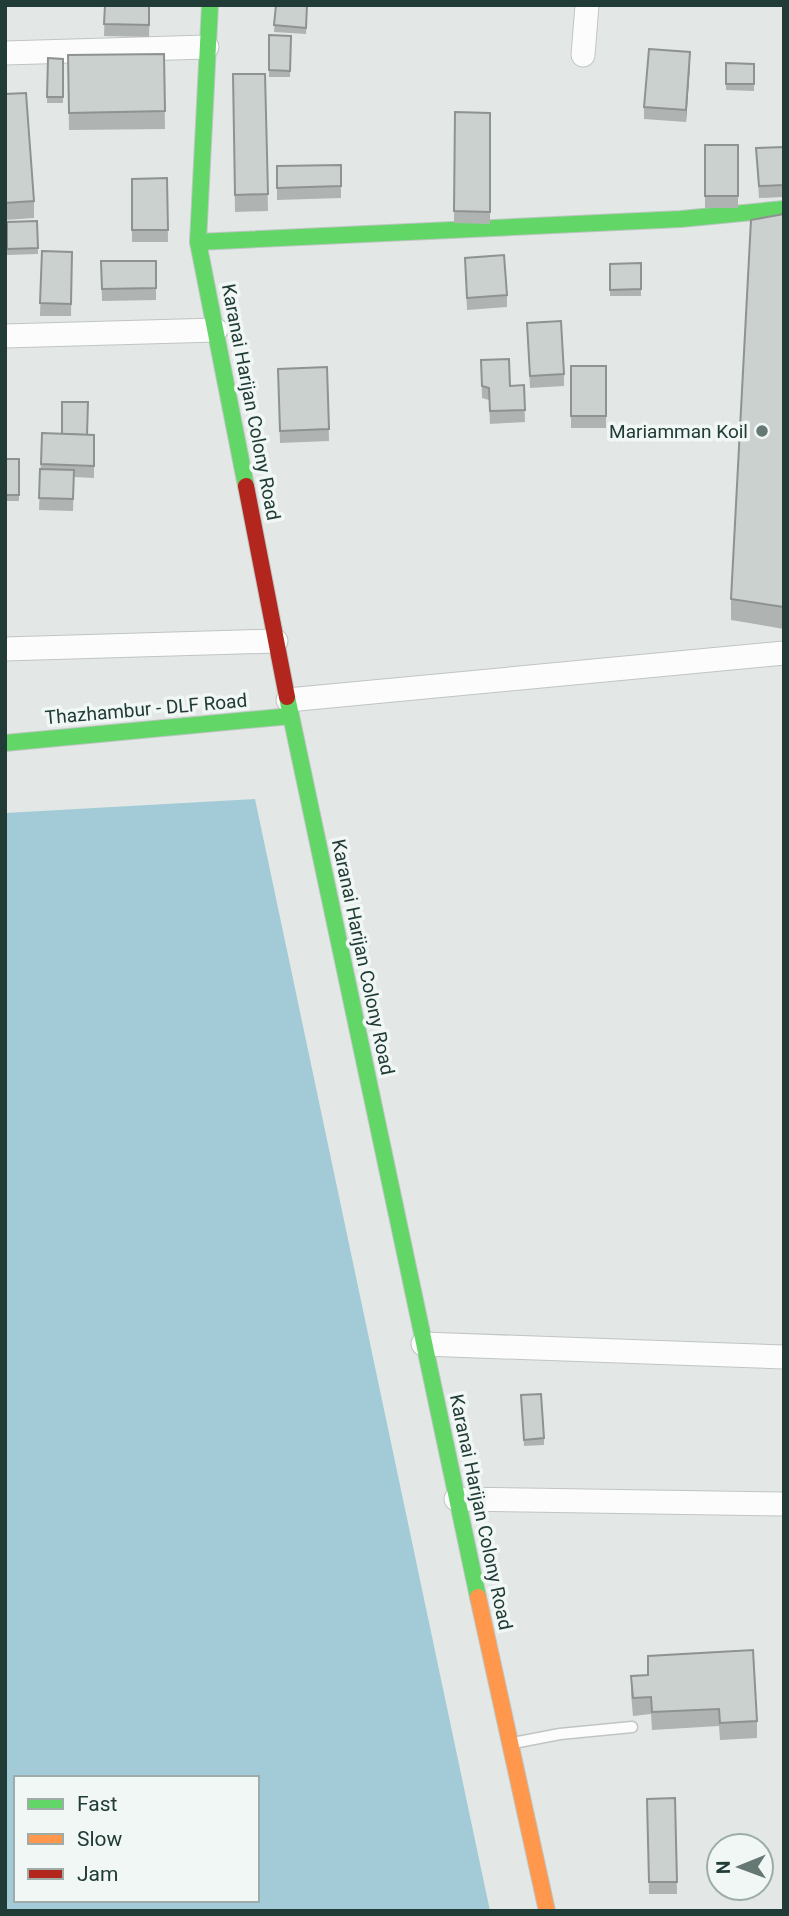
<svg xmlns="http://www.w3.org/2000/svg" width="789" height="1916" font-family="Roboto,sans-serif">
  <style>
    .water { fill: #a3cbd7; fill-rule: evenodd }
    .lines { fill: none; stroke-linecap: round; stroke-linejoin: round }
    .lane-casing { stroke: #c0c5c3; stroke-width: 13 }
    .street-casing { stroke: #c0c5c3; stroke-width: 25 }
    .fast-casing { stroke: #bec6c3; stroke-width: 18 }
    .slow-casing { stroke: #bec6c3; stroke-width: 18 }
    .jam-casing { stroke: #bec6c3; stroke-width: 18 }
    .lane { stroke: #fbfcfb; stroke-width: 10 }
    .street { stroke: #fbfcfb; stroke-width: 23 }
    .fast { stroke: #63d668; stroke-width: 16 }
    .slow { stroke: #ff974d; stroke-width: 16 }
    .jam { stroke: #b3261e; stroke-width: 16 }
    .wall { fill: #afb4b2 }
    .shaded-wall { fill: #8e9291 }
    .building { fill: #cbd1cf; stroke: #8e9291; stroke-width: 2 }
    .poi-dot { fill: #657874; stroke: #f0f7f5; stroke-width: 2.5 }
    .labels { text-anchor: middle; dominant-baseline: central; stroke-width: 7; stroke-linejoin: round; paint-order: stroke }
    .street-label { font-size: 19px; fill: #213b36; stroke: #f0f7f5 }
    .poi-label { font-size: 19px; fill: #213b36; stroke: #f0f7f5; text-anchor: end }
  </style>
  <rect width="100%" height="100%" fill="#e3e8e6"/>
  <!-- water -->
  <path class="water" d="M255,799L490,1911H5V813ZM16,1778H257V1900H16Z"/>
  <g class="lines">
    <defs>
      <polyline id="lane" points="513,1743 560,1734 632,1727"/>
      <g id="street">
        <polyline points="5,53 207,47"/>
        <polyline points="583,55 587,5"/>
        <polyline points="5,336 216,330"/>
        <polyline points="5,649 276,641"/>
        <polyline points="288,700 784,653"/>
        <polyline points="423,1344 784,1357"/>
        <polyline points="456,1499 784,1504"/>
      </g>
      <g id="fast">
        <polyline points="210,5 198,242 246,486"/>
        <polyline points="198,242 681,219 784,209"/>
        <polyline points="287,697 478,1597"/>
        <polyline points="5,743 291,716"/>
      </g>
      <polyline id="slow" points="478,1597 547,1911"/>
      <polyline id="jam" points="246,486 287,697"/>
    </defs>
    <!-- lane casing -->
    <use href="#lane" class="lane-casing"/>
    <!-- street casing -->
    <use href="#street" class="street-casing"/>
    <!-- fast casing -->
    <use href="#fast" class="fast-casing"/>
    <!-- slow casing -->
    <use href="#slow" class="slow-casing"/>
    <!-- jam casing -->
    <use href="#jam" class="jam-casing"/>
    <!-- lane -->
    <use href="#lane" class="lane"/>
    <!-- street -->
    <use href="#street" class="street"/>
    <!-- fast -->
    <use href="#fast" class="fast"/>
    <!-- slow -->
    <use href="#slow" class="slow"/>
    <!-- jam -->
    <use href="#jam" class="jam"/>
  </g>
  <!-- wall -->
  <g class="wall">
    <polygon points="105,5 150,5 149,37 104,36"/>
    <polygon points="276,5 307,5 306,34 274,32"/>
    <polygon points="269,35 291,36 290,77 269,77"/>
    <polygon points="164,54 165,129 69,130 68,55"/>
    <polygon points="48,58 63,59 63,103 47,103"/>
    <polygon points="726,63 754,64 754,91 726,90"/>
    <polygon points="690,64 686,122 644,119 644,107"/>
    <polygon points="233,74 265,74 268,211 235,212"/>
    <polygon points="5,94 34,201 34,218 5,220"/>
    <polygon points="455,112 490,113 490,224 454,223"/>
    <rect x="705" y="145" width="33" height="63"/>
    <polygon points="784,147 784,197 759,198 756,148"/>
    <polygon points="277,166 341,186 341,198 277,200"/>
    <polygon points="167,178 168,242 132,242 132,179"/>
    <polygon points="784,214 784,629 731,620 731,599"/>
    <polygon points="37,221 38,254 7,255 7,222"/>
    <polygon points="42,251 72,252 71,316 40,316"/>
    <polygon points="465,258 507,295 507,307 467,310"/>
    <polygon points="101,261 156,261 156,300 102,301"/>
    <polygon points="641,263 641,296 610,296 610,264"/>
    <polygon points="527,323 564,374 564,386 530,388"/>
    <polygon points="481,360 510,386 524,385 525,422 490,424 489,400 482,398"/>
    <rect x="571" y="366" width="35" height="62"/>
    <polygon points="327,367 329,441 280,443 278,369"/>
    <polygon points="42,433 94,435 94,478 74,477 73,511 39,510"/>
    <rect x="6" y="459" width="13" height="42"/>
    <polygon points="521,1395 544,1438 544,1445 524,1446"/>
    <polygon points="648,1656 757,1721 757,1738 720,1740 719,1726 652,1730 651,1714 633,1716 631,1694 631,1676 648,1675"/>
    <polygon points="675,1798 677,1894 649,1894 647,1799"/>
  </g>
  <!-- shaded-wall -->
  <polygon class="shaded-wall" points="690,52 690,64 686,122 686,110"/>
  <!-- building -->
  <g class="building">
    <polygon points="105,5 149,5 149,25 104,24"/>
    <polygon points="276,5 307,5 306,28 274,25"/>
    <polygon points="269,35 291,36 290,71 269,70"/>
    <polygon points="649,49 690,52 686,110 644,107"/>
    <polygon points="164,54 165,111 69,113 68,55"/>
    <polygon points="48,58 63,59 63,97 47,97"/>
    <polygon points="726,63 754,64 754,84 726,84"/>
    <polygon points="233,74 265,74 268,194 235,195"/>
    <polygon points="26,93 34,201 5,203 5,94"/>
    <polygon points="455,112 490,113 490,212 454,211"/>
    <rect x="705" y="145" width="33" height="51"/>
    <polygon points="784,147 784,185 759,186 756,148"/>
    <polygon points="341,165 341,186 277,188 277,166"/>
    <polygon points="167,178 168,230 132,230 132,179"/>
    <polygon points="784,214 784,607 731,599 751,220"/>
    <polygon points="37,221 38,248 7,249 7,222"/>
    <polygon points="42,251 72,252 71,304 40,303"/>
    <polygon points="504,255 507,295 467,298 465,258"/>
    <polygon points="101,261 156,261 156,288 102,289"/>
    <polygon points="641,263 641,289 610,290 610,264"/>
    <polygon points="561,321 564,374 530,376 527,323"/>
    <polygon points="509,359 510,386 524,385 525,410 490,411 489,388 482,386 481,360"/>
    <rect x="571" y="366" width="35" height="50"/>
    <polygon points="327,367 329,429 280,431 278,369"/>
    <polygon points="62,402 88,402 87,435 62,434"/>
    <polygon points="42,433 94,435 94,466 41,464"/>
    <rect x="6" y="459" width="13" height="36"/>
    <polygon points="40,469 74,470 73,499 39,498"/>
    <polygon points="541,1394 544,1438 524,1440 521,1395"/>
    <polygon points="753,1650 757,1721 720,1723 719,1709 652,1712 651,1697 633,1698 631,1676 648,1675 648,1656"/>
    <polygon points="675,1798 677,1882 649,1882 647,1799"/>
  </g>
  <!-- markers -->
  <circle class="poi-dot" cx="762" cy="431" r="7"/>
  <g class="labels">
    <!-- street labels -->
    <g class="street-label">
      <text transform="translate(251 402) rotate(79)">Karanai Harijan Colony Road</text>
      <text transform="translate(146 709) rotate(-5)">Thazhambur - DLF Road</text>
      <text transform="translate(363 957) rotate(78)">Karanai Harijan Colony Road</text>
      <text transform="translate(481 1512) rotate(78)">Karanai Harijan Colony Road</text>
    </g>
    <!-- poi labels -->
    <g class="poi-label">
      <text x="748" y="431">Mariamman Koil</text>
    </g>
  </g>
  <!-- border -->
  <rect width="789" height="1916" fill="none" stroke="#213b36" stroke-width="14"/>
  <!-- legend -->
  <rect x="14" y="1776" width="245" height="126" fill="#f0f7f5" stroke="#9daca9" stroke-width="2"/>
  <rect x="28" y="1799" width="35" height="10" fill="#63d668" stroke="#9daca9" stroke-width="2"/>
  <text x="77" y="1811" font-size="21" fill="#213b36">Fast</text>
  <rect x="28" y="1834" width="35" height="10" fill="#ff974d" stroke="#9daca9" stroke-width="2"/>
  <text x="77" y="1846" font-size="21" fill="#213b36">Slow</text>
  <rect x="28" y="1869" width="35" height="10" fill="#b3261e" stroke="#9daca9" stroke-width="2"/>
  <text x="77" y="1881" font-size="21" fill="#213b36">Jam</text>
  <!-- north arrow -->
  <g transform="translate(740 1867) rotate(269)"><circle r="33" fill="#f0f7f5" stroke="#9daca9" stroke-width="2"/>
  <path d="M0-5L12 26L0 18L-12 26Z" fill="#657874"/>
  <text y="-10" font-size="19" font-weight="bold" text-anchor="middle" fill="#213b36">N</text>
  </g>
</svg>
